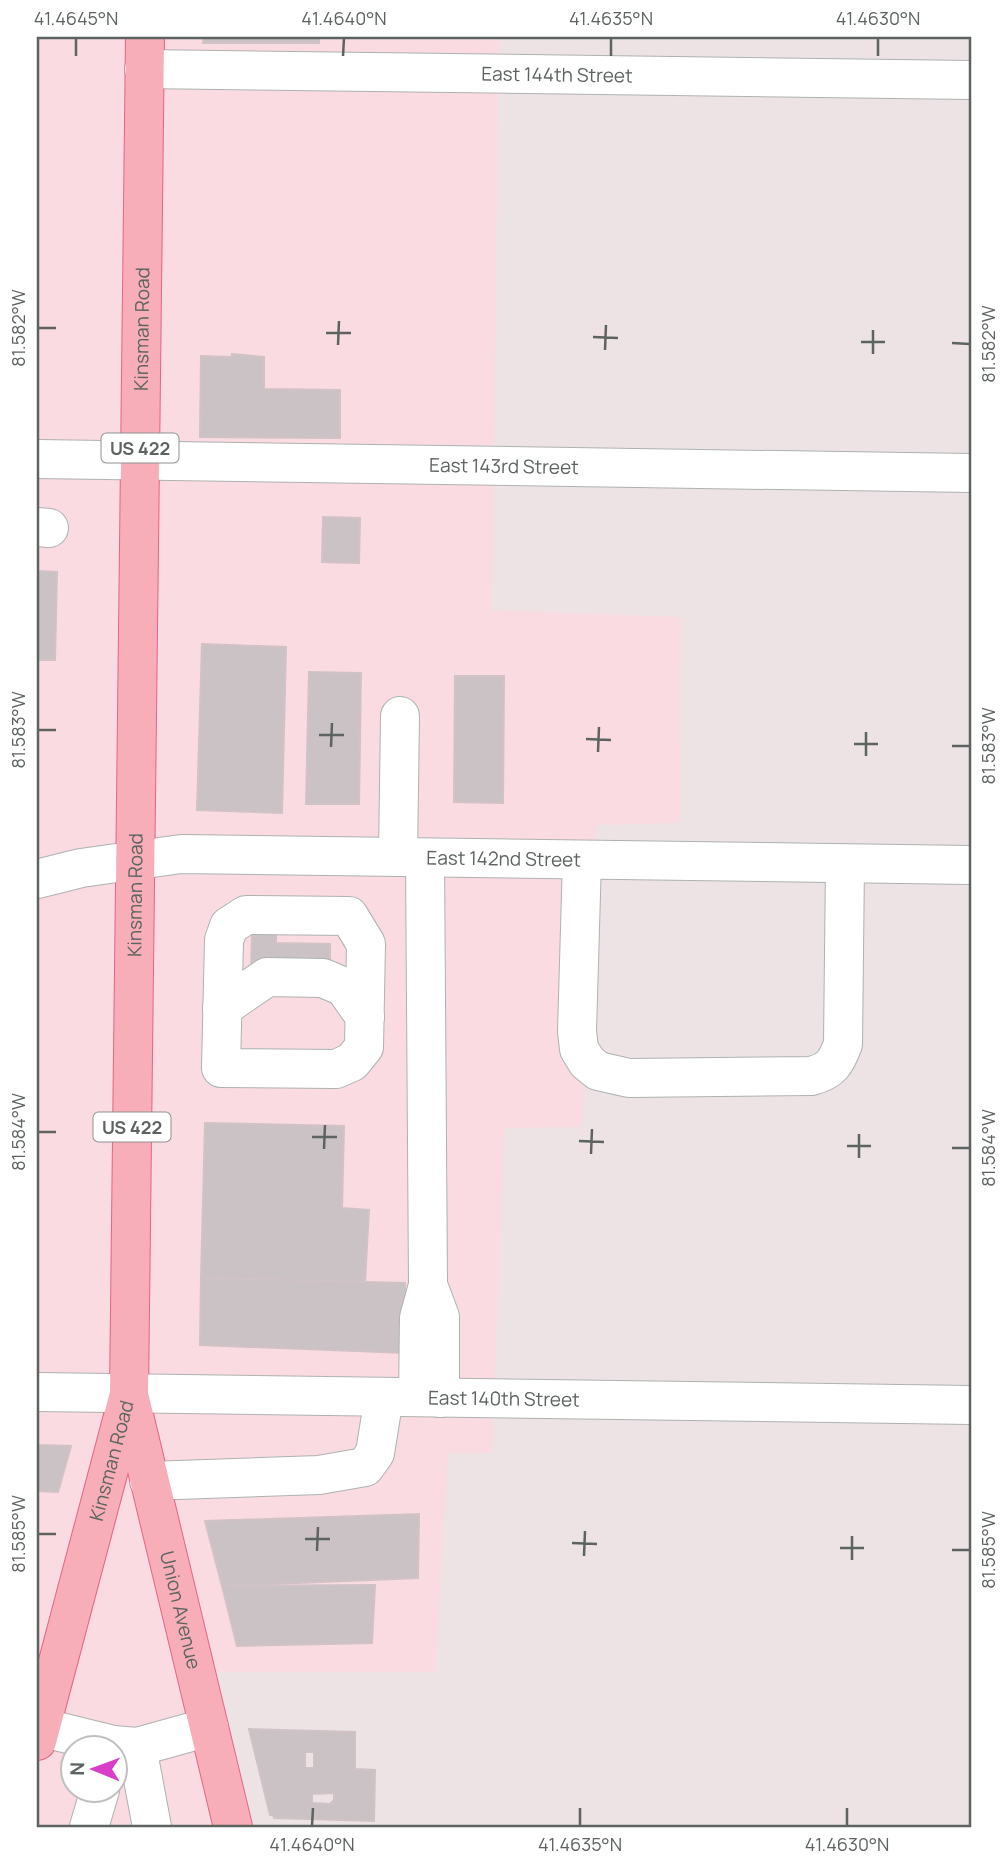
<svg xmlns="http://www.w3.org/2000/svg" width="1008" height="1864" font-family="Manrope,sans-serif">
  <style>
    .commercial { fill: #fadbe1; fill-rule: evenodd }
    .building { fill: #cac2c4; stroke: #d1c2c6; stroke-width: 2; fill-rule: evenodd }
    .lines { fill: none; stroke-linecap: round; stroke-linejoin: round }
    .minor-casing { stroke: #adb2b1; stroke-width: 40 }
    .major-casing { stroke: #e46585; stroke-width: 40 }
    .minor { stroke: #fff; stroke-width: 38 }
    .major { stroke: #f7aeb8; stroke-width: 38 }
    .ticks { fill: none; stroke: #5c6360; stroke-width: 2.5 }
    .labels { text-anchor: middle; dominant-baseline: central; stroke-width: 6; stroke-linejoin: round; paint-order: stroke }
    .shield { fill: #fff; stroke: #8d9290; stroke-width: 2 }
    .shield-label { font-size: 18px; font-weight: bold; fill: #5c6360 }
    .street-label { font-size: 19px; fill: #5c6360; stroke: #fff }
    .neatline { fill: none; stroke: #5c6360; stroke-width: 2.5 }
    .ticks-label { font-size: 18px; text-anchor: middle; fill: #5c6360 }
  </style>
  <rect width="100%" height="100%" fill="#ede3e5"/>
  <!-- commercial -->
  <path class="commercial" d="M37,37H499L492,610L681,617L680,823L596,825L582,1127L504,1128L492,1453H448L435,1672H196L233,1827H37ZM74,1748H116V1790H74Z"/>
  <!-- building -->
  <g class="building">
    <polygon points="204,37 319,37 319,43 203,43"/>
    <polygon points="232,354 264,357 264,389 340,390 340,438 200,437 201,356 232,357"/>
    <polygon points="323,517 360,518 359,563 322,562"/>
    <polygon points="37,571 57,572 55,660 37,660"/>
    <polygon points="202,644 286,647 282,813 197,810"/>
    <polygon points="309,672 361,673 359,804 306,804"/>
    <polygon points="455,676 504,676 503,803 454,802"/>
    <polygon points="252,933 276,933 276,943 330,944 330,963 251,972"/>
    <polygon points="205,1123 344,1126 342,1208 369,1210 365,1282 201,1278"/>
    <polygon points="201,1278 405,1283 405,1353 200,1345"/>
    <polygon points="37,1445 71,1446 58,1492 37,1491"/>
    <polygon points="419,1514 418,1578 222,1586 205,1521"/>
    <polygon points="375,1585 372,1643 237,1646 222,1586"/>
    <path d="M249,1729L355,1732V1769L375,1770L374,1821L274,1818L273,1815H270ZM305,1752H314V1768H305ZM334,1793V1800L330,1804L312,1803V1794Z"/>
  </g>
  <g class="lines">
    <defs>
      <g id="minor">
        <path id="s1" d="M144,69L971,80"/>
        <path id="s2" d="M37,459L971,473"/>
        <polyline points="37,527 49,528"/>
        <polyline points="398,857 400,716"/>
        <polyline points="425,858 428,1285"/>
        <path d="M582,860L577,1031L579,1049L587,1062L598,1071L629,1078L811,1076C831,1071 836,1063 843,1044L845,864"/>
        <path id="s3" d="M37,879L81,868L181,854L971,865"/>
        <polygon points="246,915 349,916 366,944 364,1047 352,1062 336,1069 221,1068 224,940 229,926"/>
        <polyline points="222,1008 267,977 323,978 344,987 365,1017"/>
        <path id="s4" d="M37,1392L971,1405"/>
        <polyline points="418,1397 419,1318 428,1285 440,1317 440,1398"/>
        <polyline points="149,1481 319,1475 365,1467 375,1453 384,1397"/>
        <polyline points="40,1727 113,1745"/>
        <polyline points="137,1747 209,1727"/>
        <polyline points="112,1748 113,1745 137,1747 152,1827"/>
        <polyline points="89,1827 100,1790"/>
      </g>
      <g id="major">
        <path id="s5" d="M130,1399L233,1827"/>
        <path id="s6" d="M37,1741L129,1394L145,37"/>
      </g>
    </defs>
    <!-- minor casing -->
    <use href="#minor" class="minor-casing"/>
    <!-- major casing -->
    <use href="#major" class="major-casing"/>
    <!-- minor -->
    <use href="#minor" class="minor"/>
    <!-- major -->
    <use href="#major" class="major"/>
  </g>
  <!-- ticks -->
  <path class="ticks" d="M76,56V38M343,56L344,38M611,56V38M878,56V38M38,328H56M326,333H351M593,337L618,338M861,342H885M952,343L970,344M338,345L339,321M605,350L606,325M873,354V330M38,730H56M319,735H344M586,739L611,740M854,744H878M952,746H970M331,747L332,723M598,752L599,727M866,756V732M38,1132H56M312,1137H337M579,1141L604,1142M847,1146H871M952,1148H970M324,1149L325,1125M591,1154L592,1129M859,1158V1134M38,1534H56M305,1539H330M572,1543L597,1544M840,1548H864M952,1550H970M317,1551L318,1527M584,1556L585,1531M852,1560V1536M312,1826L313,1808M580,1826V1808M847,1826V1808"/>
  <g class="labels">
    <!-- shield labels -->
    <g class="shield">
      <rect x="101.5" y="433.5" width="77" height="29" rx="5"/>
      <rect x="93.5" y="1112.5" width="77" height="29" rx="5"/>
    </g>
    <g class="shield-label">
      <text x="140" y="448">US 422</text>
      <text x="132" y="1127">US 422</text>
    </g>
    <!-- street labels -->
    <g class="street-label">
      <text stroke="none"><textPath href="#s1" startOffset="413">East 144th Street</textPath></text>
      <text stroke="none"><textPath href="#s6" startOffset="1424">Kinsman Road</textPath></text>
      <text stroke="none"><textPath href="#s2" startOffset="467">East 143rd Street</textPath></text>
      <text stroke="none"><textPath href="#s3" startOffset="469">East 142nd Street</textPath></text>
      <text stroke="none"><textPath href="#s6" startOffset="858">Kinsman Road</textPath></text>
      <text stroke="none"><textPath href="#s4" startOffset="467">East 140th Street</textPath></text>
      <text stroke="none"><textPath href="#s6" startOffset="290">Kinsman Road</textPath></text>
      <text stroke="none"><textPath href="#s5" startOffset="217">Union Avenue</textPath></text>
    </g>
  </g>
  <!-- border -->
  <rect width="1008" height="1864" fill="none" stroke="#ffffff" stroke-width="77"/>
  <!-- north arrow -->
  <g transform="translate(94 1769) rotate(271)"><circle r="33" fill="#ffffff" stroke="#bec1bf" stroke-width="2"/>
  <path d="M0-5L12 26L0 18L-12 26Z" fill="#d83ec8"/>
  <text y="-10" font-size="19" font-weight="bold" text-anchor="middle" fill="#5c6360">N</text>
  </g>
  <rect x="38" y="38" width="932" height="1788" class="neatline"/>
  <g class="ticks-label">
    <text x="76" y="25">41.4645°N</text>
    <text x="344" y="25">41.4640°N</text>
    <text x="611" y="25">41.4635°N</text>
    <text x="878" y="25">41.4630°N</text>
    <text transform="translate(19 328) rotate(-90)" y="6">81.582°W</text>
    <text transform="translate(989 344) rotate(-90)" y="6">81.582°W</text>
    <text transform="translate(19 730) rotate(-90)" y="6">81.583°W</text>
    <text transform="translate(989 746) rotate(-90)" y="6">81.583°W</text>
    <text transform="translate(19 1132) rotate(-90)" y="6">81.584°W</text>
    <text transform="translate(989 1148) rotate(-90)" y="6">81.584°W</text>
    <text transform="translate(19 1534) rotate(-90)" y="6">81.585°W</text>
    <text transform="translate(989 1550) rotate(-90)" y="6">81.585°W</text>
    <text x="312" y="1851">41.4640°N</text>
    <text x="580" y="1851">41.4635°N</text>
    <text x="847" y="1851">41.4630°N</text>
  </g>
</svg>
